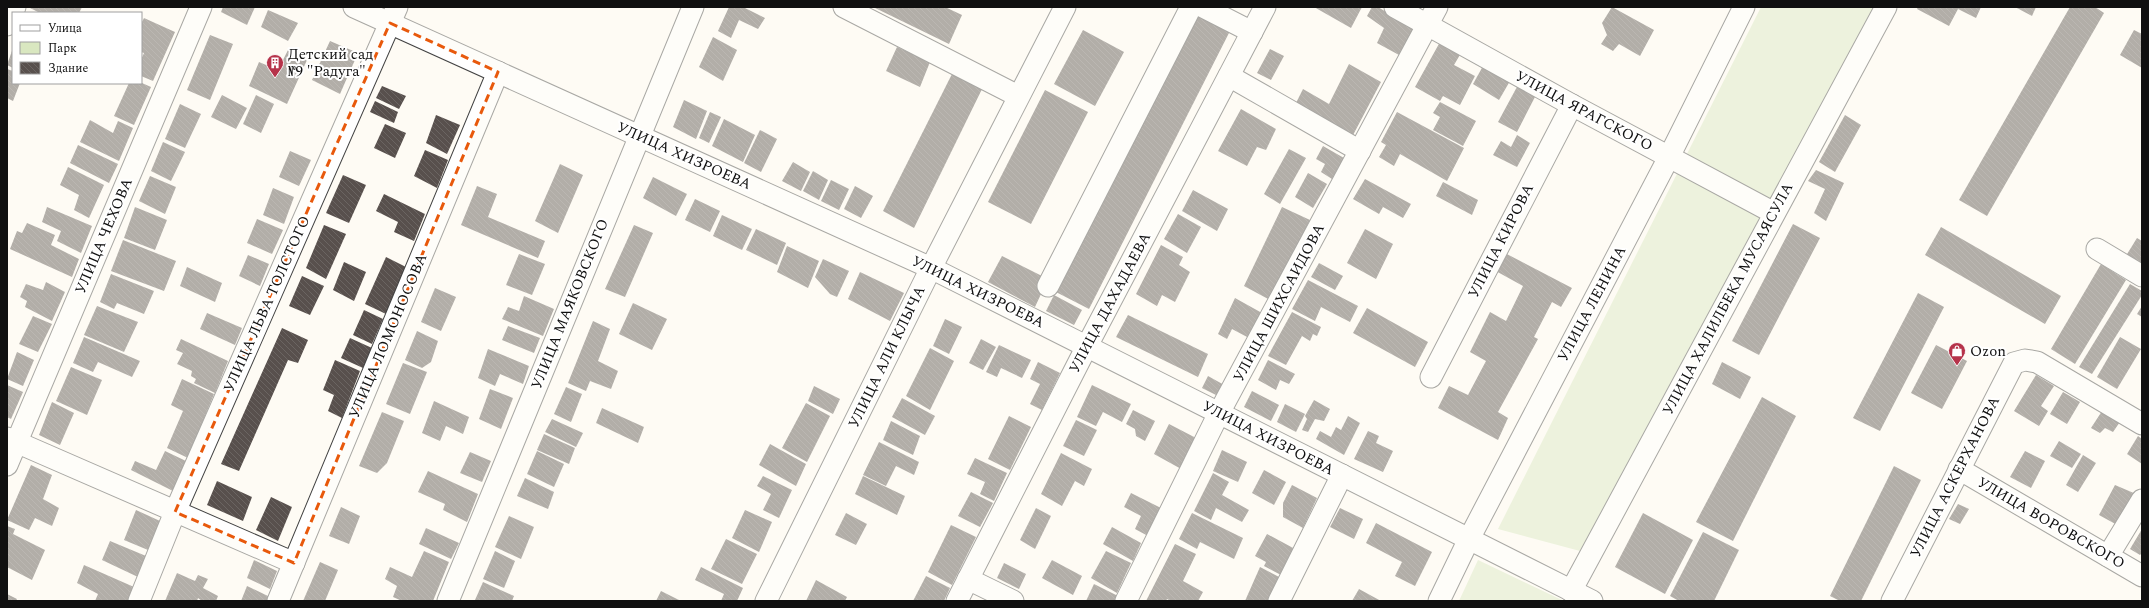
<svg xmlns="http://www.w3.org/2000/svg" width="2149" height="608" font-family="Spectral,serif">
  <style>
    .park { fill: #d9e7c0 }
    .building { fill: url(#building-back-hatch) }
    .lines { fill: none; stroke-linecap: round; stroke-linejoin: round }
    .minor-casing { stroke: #434343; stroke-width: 23 }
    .minor { stroke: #fff; stroke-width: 21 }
    .marked { fill: none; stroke: #e8590c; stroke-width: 3; stroke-dasharray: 8 5; stroke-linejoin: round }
    .labels { text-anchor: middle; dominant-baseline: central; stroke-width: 4; stroke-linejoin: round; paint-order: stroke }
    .poi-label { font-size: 15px; fill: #101010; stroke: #fff; text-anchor: start }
    .street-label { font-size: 15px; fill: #101010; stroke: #fff }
  </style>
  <defs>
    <pattern id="building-back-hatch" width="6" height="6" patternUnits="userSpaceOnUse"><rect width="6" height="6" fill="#58504d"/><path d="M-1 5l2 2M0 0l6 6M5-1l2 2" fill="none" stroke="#6b6562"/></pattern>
  </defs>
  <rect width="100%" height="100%" fill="#fefbf4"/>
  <!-- park -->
  <g class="park">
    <polygon points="1761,7 1877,7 1580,551 1498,529"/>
    <polygon points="1478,560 1564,601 1459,601"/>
  </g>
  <!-- building -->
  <g class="building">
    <polygon points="28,7 82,7 79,13 40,13"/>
    <polygon points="223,7 255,7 247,25 221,12"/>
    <polygon points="729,7 743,7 765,18 758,29 739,20 731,38 718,31"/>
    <polygon points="873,7 945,7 962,15 949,44"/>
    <polygon points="1314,7 1362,7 1351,28"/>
    <polygon points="1372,7 1378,7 1396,18 1416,24 1399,55 1377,43 1384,28 1367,16"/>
    <polygon points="1612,7 1654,30 1640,56 1619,44 1613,51 1601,44 1607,35 1602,23"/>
    <polygon points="1918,7 1981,7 1976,18 1958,9 1949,26 1917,9"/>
    <polygon points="2015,7 2036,7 2032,16"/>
    <polygon points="2070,7 2095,7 2104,13 1987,216 1959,200"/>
    <polygon points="268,10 298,23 288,41 261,27"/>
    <polygon points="1198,13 1231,29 1089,309 1054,291"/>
    <polygon points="144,18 175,32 153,81 141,76 141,60 144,53 141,52 141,24"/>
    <polygon points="1083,30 1124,52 1095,106 1054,84"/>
    <polygon points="2134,30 2142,34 2142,68 2120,55"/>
    <polygon points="210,35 233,44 210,100 187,90"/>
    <polygon points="713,37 737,50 723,81 699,67"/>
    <polygon points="330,41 358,53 340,94 312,80"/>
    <polygon points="1440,42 1461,53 1454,65 1475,76 1460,105 1443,96 1440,101 1415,87"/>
    <polygon points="897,47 930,62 920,87 886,71"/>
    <polygon points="13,48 13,68 7,65"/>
    <polygon points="1270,49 1284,56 1271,80 1257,73"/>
    <polygon points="288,50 307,60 287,104 249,86 259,62 278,70"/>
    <polygon points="1349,64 1381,82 1352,137 1295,105 1303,89 1329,104"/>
    <polygon points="1483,66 1510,81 1499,100 1473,84"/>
    <polygon points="7,69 13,71 13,83 20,83 13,101 7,98"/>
    <polygon points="954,70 984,85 914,228 883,211"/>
    <polygon points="129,83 142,83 151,87 134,125 114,116"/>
    <polygon points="1518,85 1536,95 1517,132 1498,122"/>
    <polygon points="382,86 406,96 399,109 376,98"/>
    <polygon points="1045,90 1088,112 1031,224 988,202"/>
    <polygon points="222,95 247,108 236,129 211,117"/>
    <polygon points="256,95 274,104 261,133 243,124"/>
    <polygon points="684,100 707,111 696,139 673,127"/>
    <polygon points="375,101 398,112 394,123 370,112"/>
    <polygon points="1440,102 1476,121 1463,146 1433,130 1440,117 1433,113"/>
    <polygon points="180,104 201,114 185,148 165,139"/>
    <polygon points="1241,109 1276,129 1266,150 1257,147 1247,166 1218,151"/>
    <polygon points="710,112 721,117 709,143 699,138"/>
    <polygon points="1397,112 1464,148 1447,181 1400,154 1394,166 1379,157 1386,145 1381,142"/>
    <polygon points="436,115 460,125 447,154 426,143"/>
    <polygon points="1845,115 1861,125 1835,172 1819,162"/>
    <polygon points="724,119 755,135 743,162 712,146"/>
    <polygon points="90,120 113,133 118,121 133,128 119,161 80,142"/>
    <polygon points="385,124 406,133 395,158 374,148"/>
    <polygon points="760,130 777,139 761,172 744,163"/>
    <polygon points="1517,135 1530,143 1517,167 1493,155 1501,141 1511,147"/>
    <polygon points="163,142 185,152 171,181 151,171"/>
    <polygon points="78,145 118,164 109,183 70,163"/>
    <polygon points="1323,146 1344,158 1332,179 1321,172 1325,164 1316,159"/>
    <polygon points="1289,149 1306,158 1280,204 1264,194"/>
    <polygon points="425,150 448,160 437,188 414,176"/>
    <polygon points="290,151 311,160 299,186 279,177"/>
    <polygon points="793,162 810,172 801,191 782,181"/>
    <polygon points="560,164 583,175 558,233 535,221"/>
    <polygon points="68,167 104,185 89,218 74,210 79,195 60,185"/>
    <polygon points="1816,170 1844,183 1826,221 1814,213 1825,189 1808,181"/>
    <polygon points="813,171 828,180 819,200 803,191"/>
    <polygon points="1308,173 1327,184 1313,208 1295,197"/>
    <polygon points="343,175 366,185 349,223 326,213"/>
    <polygon points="150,176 176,187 165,214 139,201"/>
    <polygon points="653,177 687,194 676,216 643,198"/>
    <polygon points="1365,179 1411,204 1403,218 1383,207 1379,214 1353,199"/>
    <polygon points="831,180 849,189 839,210 821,201"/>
    <polygon points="1443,182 1478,200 1472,215 1436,196"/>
    <polygon points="477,186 497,194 488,217 545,241 538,258 461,225"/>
    <polygon points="855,186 873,196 861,218 844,209"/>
    <polygon points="273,188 294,197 284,224 263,215"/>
    <polygon points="1193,190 1228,209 1217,231 1182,211"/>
    <polygon points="384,194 425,214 414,241 394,232 398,222 376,211"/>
    <polygon points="695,199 720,211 710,232 685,220"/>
    <polygon points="47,207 92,226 81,253 57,241 61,231 42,222"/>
    <polygon points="135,207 167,220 155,250 124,238"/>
    <polygon points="1282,207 1310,220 1270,300 1244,286"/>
    <polygon points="1178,214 1201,227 1187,253 1164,239"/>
    <polygon points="722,215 752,229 742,250 713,236"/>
    <polygon points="257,219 283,230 272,254 247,243"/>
    <polygon points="27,223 55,235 51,245 79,259 72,277 10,249 17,231 22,233"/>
    <polygon points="1793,224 1820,238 1759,355 1732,341"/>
    <polygon points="324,225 346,234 326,279 306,268"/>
    <polygon points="634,225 653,233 625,297 605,289"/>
    <polygon points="1941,227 2061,296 2045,324 1925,255"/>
    <polygon points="756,229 786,243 777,265 746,250"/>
    <polygon points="1365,229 1393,244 1376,279 1347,263"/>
    <polygon points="2137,238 2142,241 2142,270 2124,259"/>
    <polygon points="123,240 176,261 164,291 111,271"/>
    <polygon points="1161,245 1183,257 1179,265 1190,272 1175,302 1162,295 1157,306 1136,294"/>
    <polygon points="787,246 819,261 808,288 777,272"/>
    <polygon points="1503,252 1572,288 1561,307 1552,302 1534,337 1538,339 1498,412 1508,418 1498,440 1438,408 1449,386 1468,395 1486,361 1470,352 1490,312 1506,321 1523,286 1494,270"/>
    <polygon points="519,254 545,264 532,295 506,285"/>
    <polygon points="248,255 269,264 260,286 239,276"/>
    <polygon points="1002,256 1048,279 1035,307 988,282"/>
    <polygon points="386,257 406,267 386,314 365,304"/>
    <polygon points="823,259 849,271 837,297 830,294 815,277"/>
    <polygon points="344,262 366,272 354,301 333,290"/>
    <polygon points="1319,263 1343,276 1335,290 1311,277"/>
    <polygon points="2101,264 2126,280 2075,364 2051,349"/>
    <polygon points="187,267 222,283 215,302 180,286"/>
    <polygon points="860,272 904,293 890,321 848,299"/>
    <polygon points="111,274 154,291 144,314 117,303 114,309 100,302"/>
    <polygon points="302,276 324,286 310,315 289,306"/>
    <polygon points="1308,280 1358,306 1350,322 1321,307 1315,321 1292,309"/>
    <polygon points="46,282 65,292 52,321 25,307 27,301 20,297 26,284 43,290"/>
    <polygon points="2130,284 2142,291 2142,295 2092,374 2079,367"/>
    <polygon points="435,288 456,297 441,331 421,322"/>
    <polygon points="1918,293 1944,307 1880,431 1853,418"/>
    <polygon points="1054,295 1082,310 1074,325 1046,311"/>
    <polygon points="524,296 554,309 543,336 502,319 508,307 519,311"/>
    <polygon points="1235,298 1262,313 1249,338 1232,329 1227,339 1218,334"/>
    <polygon points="633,303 667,319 652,350 619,334"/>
    <polygon points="97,306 138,322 124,352 84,335"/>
    <polygon points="2142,306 2142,317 2137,314"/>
    <polygon points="1367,308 1428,342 1415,367 1353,333"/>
    <polygon points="364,310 383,319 372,344 353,335"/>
    <polygon points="1292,312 1321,327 1317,336 1313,334 1310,341 1302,336 1286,365 1268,356"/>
    <polygon points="207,313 242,328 235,345 200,329"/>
    <polygon points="1128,315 1208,354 1198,377 1116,337"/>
    <polygon points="33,316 52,324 38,352 19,344"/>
    <polygon points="945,319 962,327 949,354 933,346"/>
    <polygon points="593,321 610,329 598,361 618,371 611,389 590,381 586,391 568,383"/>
    <polygon points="508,326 540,338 534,353 502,340"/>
    <polygon points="282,328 308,340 298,363 288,360 239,471 221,464"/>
    <polygon points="417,331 438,341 431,362 422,368 405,360"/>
    <polygon points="84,337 140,361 132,377 98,362 93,372 73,363"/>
    <polygon points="2120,337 2141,349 2117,389 2097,377"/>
    <polygon points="350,338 372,348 363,368 341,358"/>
    <polygon points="181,339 228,361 215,393 194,383 196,379 191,376 192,371 177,364 183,353 176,350"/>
    <polygon points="981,339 996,347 983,370 969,363"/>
    <polygon points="999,345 1031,360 1022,378 1001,368 997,377 986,372"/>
    <polygon points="1936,345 1967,361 1942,409 1911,393"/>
    <polygon points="930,348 954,361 930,410 906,396"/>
    <polygon points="488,349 529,366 523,384 500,374 495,386 478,378"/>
    <polygon points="17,352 34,360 23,386 7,379"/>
    <polygon points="335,360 360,371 342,418 328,411 334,395 323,390"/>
    <polygon points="1268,360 1295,374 1289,384 1280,380 1276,390 1258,380"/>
    <polygon points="1038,362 1060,373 1042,410 1030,404 1040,384 1030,379"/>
    <polygon points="1722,362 1751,377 1740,399 1712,384"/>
    <polygon points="403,363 427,372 410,414 386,404"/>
    <polygon points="71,367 102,380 87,415 56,401"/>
    <polygon points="2036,375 2054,386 2041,406 2048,411 2039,426 2014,411"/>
    <polygon points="1208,376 1226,386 1220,397 1202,388"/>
    <polygon points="182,379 214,394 188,458 167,448 183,411 171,405"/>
    <polygon points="7,385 23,392 11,419 7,417"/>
    <polygon points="1092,385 1131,404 1122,422 1103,412 1096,426 1077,417"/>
    <polygon points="814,386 840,399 833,414 808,401"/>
    <polygon points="566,387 582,394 571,422 554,414"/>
    <polygon points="490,389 513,398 501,429 479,419"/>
    <polygon points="1252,391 1279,405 1271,421 1244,407"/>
    <polygon points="2063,392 2080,402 2067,424 2050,414"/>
    <polygon points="1762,397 1796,416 1733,541 1696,522"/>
    <polygon points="902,398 935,416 925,435 892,417"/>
    <polygon points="1314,400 1330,409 1324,421 1315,419 1308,432 1302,430 1307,419 1305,416"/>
    <polygon points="434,401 469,417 463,434 446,426 440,441 422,433"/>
    <polygon points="52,402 74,413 60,445 39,435"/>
    <polygon points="806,403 830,416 807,462 782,448"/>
    <polygon points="1285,404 1305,414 1296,432 1277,422"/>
    <polygon points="602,408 644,427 638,443 596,423"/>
    <polygon points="2104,408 2122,419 2113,432 2105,428 2100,433 2091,428"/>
    <polygon points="1133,410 1155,421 1145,441 1136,436 1135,429 1126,424"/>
    <polygon points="382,412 404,421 387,463 377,473 359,466"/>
    <polygon points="1009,416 1031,427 1010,470 988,459"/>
    <polygon points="1348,416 1360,423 1344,455 1316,439 1320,431 1331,437 1336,427 1341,430"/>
    <polygon points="552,419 583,433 576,447 545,432"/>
    <polygon points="1076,420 1097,430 1084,456 1063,446"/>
    <polygon points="891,421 920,436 913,455 883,440"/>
    <polygon points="1169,424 1198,439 1183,470 1154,454"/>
    <polygon points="1368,431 1379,436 1376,443 1393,451 1383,472 1354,459"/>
    <polygon points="544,434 575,448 569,464 537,450"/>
    <polygon points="2138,436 2142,439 2142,464 2127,454"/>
    <polygon points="2059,441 2081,454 2072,468 2050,456"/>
    <polygon points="879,442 919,462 914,475 896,466 886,486 863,475"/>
    <polygon points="770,444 806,464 796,486 759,465"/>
    <polygon points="1222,450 1247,462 1238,482 1213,471"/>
    <polygon points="165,451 186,461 173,491 131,470 135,461 156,470"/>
    <polygon points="537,451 564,464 554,487 527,474"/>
    <polygon points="2025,451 2045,461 2031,488 2010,477"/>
    <polygon points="470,452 491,461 482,482 460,473"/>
    <polygon points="1061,453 1092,469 1084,486 1075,481 1062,506 1041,494"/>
    <polygon points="2083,455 2096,463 2078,492 2066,485"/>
    <polygon points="975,458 1007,473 994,501 980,494 985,482 967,474"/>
    <polygon points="31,465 52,475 43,499 59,508 52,526 35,518 29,530 7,520"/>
    <polygon points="1894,466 1921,480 1861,601 1840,601 1830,596"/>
    <polygon points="1264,470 1286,482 1274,505 1252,493"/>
    <polygon points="428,471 478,494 467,522 443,510 445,504 418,492"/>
    <polygon points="1213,473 1229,482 1222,495 1249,510 1242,522 1216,508 1211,520 1194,511"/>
    <polygon points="763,476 792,490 779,518 763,510 771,494 757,486"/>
    <polygon points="863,476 905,496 897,515 855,494"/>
    <polygon points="525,478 554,492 548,509 517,496"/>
    <polygon points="217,481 252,497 243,521 207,505"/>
    <polygon points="1292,485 1317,498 1303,528 1283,517 1283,503"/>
    <polygon points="2115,485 2136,494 2119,526 2099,515"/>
    <polygon points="971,492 993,503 980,527 958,516"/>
    <polygon points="1131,493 1161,508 1148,536 1135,529 1141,516 1124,507"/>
    <polygon points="271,497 292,507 278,541 256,530"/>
    <polygon points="1958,504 1969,509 1960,524 1949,519"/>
    <polygon points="341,507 360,516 349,544 329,536"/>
    <polygon points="1036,508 1051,516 1035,549 1020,540"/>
    <polygon points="1340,508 1363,519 1354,539 1330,527"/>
    <polygon points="136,510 160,521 148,550 124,540"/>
    <polygon points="745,510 772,522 759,552 732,538"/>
    <polygon points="846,513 867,524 856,545 835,535"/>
    <polygon points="1192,513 1243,538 1234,559 1200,542 1197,549 1179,539"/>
    <polygon points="1643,513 1693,540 1665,594 1615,567"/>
    <polygon points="509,516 534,527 521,559 495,547"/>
    <polygon points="1376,523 1432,552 1415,586 1395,576 1402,562 1366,543"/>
    <polygon points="951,525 976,537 952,585 928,572"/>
    <polygon points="7,526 15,529 13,534 45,550 32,580 7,567"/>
    <polygon points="1112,527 1141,543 1133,561 1103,544"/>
    <polygon points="426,528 459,543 451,559 419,544"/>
    <polygon points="2142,529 2142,553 2140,555 2130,549"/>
    <polygon points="1703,532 1739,550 1714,601 1679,601 1670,596"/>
    <polygon points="1267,534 1295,549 1281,575 1264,566 1266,562 1255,556"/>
    <polygon points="726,539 757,554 742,584 711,569"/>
    <polygon points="110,541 146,556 138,577 102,560"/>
    <polygon points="1175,544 1196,554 1183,581 1203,592 1198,601 1171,601 1167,599 1166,601 1146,601"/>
    <polygon points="424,551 449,562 433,601 402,601 393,597 397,586 385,579 390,567 412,577"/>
    <polygon points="495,551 515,561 504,588 483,579"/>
    <polygon points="1106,551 1131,563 1117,593 1091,578"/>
    <polygon points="254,560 277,571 270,589 247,578"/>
    <polygon points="1052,560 1082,576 1073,595 1042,578"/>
    <polygon points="320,562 338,570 325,601 303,601"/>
    <polygon points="1004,563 1026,574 1019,589 997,578"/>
    <polygon points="84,565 134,587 128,601 95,601 98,594 77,583"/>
    <polygon points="701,567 743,588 737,601 721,601 724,594 695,580"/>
    <polygon points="1260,567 1281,578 1270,601 1245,601"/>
    <polygon points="177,573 195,581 198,575 208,579 203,588 218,596 216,601 202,601 198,598 197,601 165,601"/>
    <polygon points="926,576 950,588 944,601 913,601"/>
    <polygon points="816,580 847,597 845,601 806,601"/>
    <polygon points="483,582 514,596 512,601 475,600"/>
    <polygon points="1094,584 1118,596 1116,601 1086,601"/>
    <polygon points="247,586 270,597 268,601 241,601"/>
    <polygon points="1359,589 1381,601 1352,601"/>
    <polygon points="661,591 681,601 656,601"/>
    <polygon points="7,594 17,599 16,601 7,601"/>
  </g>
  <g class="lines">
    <defs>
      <g id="minor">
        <polyline points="354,7 931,268 1592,601"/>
        <polyline points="844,7 1018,96"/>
        <polyline points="1203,7 1252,32"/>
        <polyline points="1395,7 1572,105 1774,213"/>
        <polyline points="7,25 15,7"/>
        <polyline points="1229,76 1360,151"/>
        <polyline points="2097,249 2142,276"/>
        <polyline points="1048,286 1191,7"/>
        <polyline points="1431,377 1572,105"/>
        <polyline points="7,438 294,563"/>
        <polyline points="7,465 201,7"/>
        <polyline points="1959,469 2142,576"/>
        <polyline points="2108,556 2142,500"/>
        <polyline points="968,579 1013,601"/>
        <polyline points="1571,591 1886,7"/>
        <polyline points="139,601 175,512 397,7"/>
        <polyline points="278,601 498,72"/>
        <polyline points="448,601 693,7"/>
        <polyline points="766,601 931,268 1065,7"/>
        <polyline points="957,601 1087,346 1265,7"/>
        <polyline points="1126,601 1219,413 1437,7"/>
        <polyline points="1279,601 1342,475"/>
        <polyline points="1439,601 1469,539 1669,157 1744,7"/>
        <polyline points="1892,601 2014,363 2025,360 2037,362 2142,424"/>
      </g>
    </defs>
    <!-- minor casing -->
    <use href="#minor" class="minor-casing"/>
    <!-- minor -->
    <use href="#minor" class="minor"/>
  </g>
  <!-- marked area -->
  <path d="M0 0H2149V608H0ZM390,23L498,72L294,563L175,512Z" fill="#fefbf4" fill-opacity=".55" fill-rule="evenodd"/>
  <path class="marked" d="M390,23L498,72L294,563L175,512Z"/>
  <!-- icons -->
  <defs>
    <symbol id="building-pin" viewBox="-11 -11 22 30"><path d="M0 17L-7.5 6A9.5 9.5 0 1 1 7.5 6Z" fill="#b6334a" stroke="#fff"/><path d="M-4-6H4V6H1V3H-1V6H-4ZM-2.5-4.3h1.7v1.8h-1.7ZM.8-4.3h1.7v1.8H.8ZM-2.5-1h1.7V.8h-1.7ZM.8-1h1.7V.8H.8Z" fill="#fff"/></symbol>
    <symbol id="shop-pin" viewBox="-11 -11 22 30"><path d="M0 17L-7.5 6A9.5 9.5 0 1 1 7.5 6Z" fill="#b6334a" stroke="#fff"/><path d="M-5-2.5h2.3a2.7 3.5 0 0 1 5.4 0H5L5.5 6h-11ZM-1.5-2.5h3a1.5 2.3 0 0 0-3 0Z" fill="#fff"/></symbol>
  </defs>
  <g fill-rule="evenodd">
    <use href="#building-pin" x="265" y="53" width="20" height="27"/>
    <use href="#shop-pin" x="1947" y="341" width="20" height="27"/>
  </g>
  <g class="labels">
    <!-- poi labels -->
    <g class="poi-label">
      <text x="288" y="54">Детский сад<tspan x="288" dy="17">№9 "Радуга"</tspan></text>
      <text x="1970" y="351">Ozon</text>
    </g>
    <!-- street labels -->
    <g class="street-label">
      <text transform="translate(1584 111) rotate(28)">УЛИЦА ЯРАГСКОГО</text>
      <text transform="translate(684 156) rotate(24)">УЛИЦА ХИЗРОЕВА</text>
      <text transform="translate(104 236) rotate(-67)">УЛИЦА ЧЕХОВА</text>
      <text transform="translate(1501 241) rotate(-63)">УЛИЦА КИРОВА</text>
      <text transform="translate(978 292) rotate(26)">УЛИЦА ХИЗРОЕВА</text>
      <text transform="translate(1728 299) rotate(-62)">УЛИЦА ХАЛИЛБЕКА МУСАЯСУЛА</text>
      <text transform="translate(1110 303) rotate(-62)">УЛИЦА ДАХАДАЕВА</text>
      <text transform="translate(1279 303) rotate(-62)">УЛИЦА ШИХСАИДОВА</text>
      <text transform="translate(267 304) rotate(-66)">УЛИЦА ЛЬВА ТОЛСТОГО</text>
      <text transform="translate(570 304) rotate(-68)">УЛИЦА МАЯКОВСКОГО</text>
      <text transform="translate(1592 304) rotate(-62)">УЛИЦА ЛЕНИНА</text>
      <text transform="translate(388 336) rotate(-67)">УЛИЦА ЛОМОНОСОВА</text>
      <text transform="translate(887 357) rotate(-64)">УЛИЦА АЛИ КЛЫЧА</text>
      <text transform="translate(1268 438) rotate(27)">УЛИЦА ХИЗРОЕВА</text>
      <text transform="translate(1955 477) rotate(-63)">УЛИЦА АСКЕРХАНОВА</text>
      <text transform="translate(2051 523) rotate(30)">УЛИЦА ВОРОВСКОГО</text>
    </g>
  </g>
  <!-- border -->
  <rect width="2149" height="608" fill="none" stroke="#101010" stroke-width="16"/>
  <!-- legend -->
  <rect x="12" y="12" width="130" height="72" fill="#ffffff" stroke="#9f9f9f"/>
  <rect x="20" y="25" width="20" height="6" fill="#ffffff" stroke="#9f9f9f"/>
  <text x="48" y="32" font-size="12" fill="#101010">Улица</text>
  <rect x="20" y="42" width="20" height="12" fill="#d9e7c0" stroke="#9f9f9f"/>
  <text x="48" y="52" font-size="12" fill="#101010">Парк</text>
  <rect x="20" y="62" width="20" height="12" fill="url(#building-back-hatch)" stroke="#9f9f9f"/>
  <text x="48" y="72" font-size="12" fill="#101010">Здание</text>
</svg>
